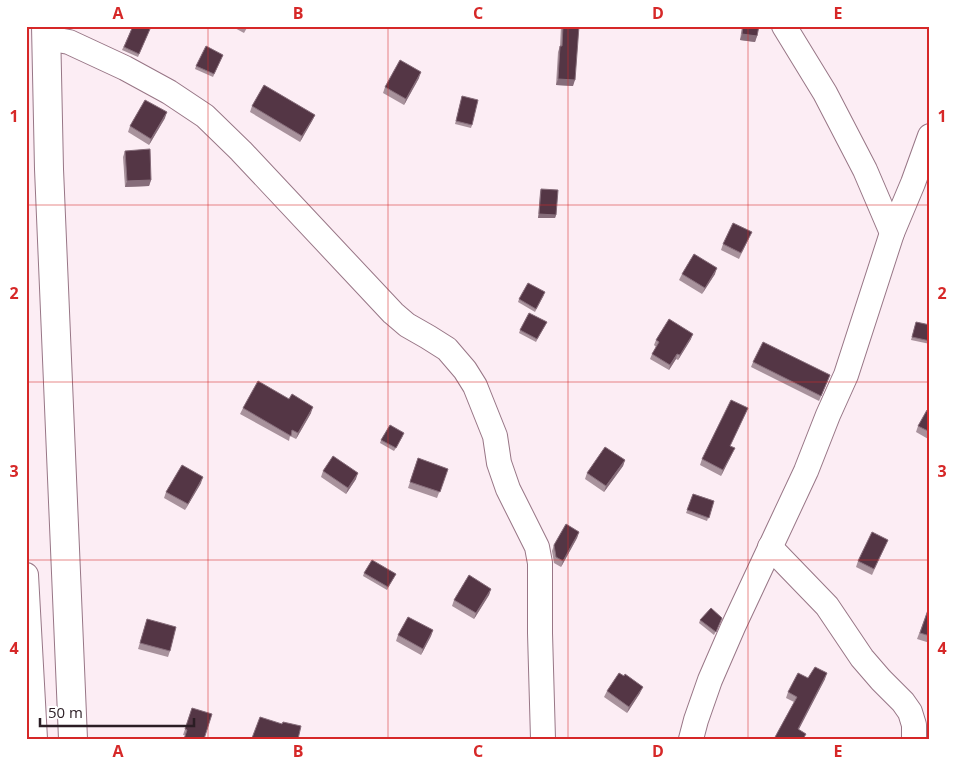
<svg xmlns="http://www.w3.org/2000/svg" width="956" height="765" font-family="'Open Sans',sans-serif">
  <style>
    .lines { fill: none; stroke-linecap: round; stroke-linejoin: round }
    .minor-casing { stroke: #987686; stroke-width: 26 }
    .primary-casing { stroke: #987686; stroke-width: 30 }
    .minor { stroke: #fff; stroke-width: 24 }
    .primary { stroke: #fff; stroke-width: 28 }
    .wall { fill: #a8929c }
    .shaded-wall { fill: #866d7a }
    .building { fill: #543645; stroke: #866d7a }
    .grid { fill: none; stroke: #d62828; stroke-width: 1; stroke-opacity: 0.55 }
    .neatline { fill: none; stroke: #d62828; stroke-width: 2 }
    .grid-label { font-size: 16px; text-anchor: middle; font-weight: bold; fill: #d62828 }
  </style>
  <rect width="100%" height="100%" fill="#fcedf4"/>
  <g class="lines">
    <defs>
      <g id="minor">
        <polyline points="784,26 825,93 865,170 892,233"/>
        <polyline points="47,38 69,42 125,68 169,92 205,116 241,151 393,313 407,325 428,337 447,349 465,370 475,386 495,436 499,463 508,489 537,547 540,563 540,633 543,739"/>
        <polyline points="770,547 827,606 862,658 881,680 903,702 910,712 914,725 914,739"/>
        <polyline points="26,575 35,739"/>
        <polyline points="691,739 696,720 710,680 733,627 806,471 828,415 846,375 892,233 913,183 930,136"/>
      </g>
      <polyline id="primary" points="46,26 49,169 73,739"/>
    </defs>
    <!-- minor casing -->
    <use href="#minor" class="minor-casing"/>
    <!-- primary casing -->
    <use href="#primary" class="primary-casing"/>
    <!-- minor -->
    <use href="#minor" class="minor"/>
    <!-- primary -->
    <use href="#primary" class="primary"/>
  </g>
  <!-- wall -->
  <g class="wall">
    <polygon points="133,26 150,29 138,57 122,50"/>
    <polygon points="231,26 248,26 244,33"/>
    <polygon points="561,26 579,26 573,86 556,85 558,52 560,46"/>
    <polygon points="742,26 759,26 757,36 755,42 740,40"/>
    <polygon points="223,55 213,77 195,69 196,66"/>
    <polygon points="419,78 404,105 383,93 385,87"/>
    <polygon points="462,96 472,125 471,128 455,124"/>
    <polygon points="252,106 315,115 312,121 300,142 250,112"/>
    <polygon points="165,118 149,145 128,132 130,126"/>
    <polygon points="125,151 151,180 149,186 125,187 123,157"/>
    <polygon points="541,189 556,215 555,218 538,218 540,192"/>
    <polygon points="749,238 739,259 721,250 723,244"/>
    <polygon points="682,274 715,274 702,294 679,280"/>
    <polygon points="544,295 535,312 518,302 519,299"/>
    <polygon points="547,322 536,342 519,333 520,330"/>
    <polygon points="916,322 930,325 930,344 911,340"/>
    <polygon points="691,339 678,360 676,359 669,370 650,359 652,354 656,347 654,345 656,340"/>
    <polygon points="753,362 828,380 819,401 751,367"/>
    <polygon points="243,408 311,413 296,439 290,436 289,441 240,414"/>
    <polygon points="748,408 730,446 732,454 721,476 700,465 702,459"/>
    <polygon points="930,412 930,440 916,432 918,426"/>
    <polygon points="403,436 394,451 380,443 381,440"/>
    <polygon points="418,458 448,469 437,498 408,488"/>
    <polygon points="625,460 623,466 604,492 585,479 587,473"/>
    <polygon points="323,471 356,479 346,494 321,477"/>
    <polygon points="201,483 185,510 164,498 166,492"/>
    <polygon points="693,494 714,501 707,521 686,513"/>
    <polygon points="579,532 577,538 561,567 554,563 552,551 554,545"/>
    <polygon points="888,540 872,575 856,567 858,561"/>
    <polygon points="364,573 396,574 387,590 363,576"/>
    <polygon points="491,589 489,595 474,619 452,606 454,600"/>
    <polygon points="929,607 930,607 930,643 917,639"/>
    <polygon points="722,618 714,635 699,623 700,620"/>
    <polygon points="147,619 170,651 168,657 138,649"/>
    <polygon points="433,630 431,636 421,655 396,641 398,635"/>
    <polygon points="808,678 825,679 798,730 774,739 794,702 786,698 788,692"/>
    <polygon points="607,691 640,693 627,713 604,697"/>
    <polygon points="192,708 204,739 183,735"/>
  </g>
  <!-- shaded-wall -->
  <g class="shaded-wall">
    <polygon points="742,34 757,36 755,42 740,40"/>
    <polygon points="421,72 419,78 404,105 406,99"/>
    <polygon points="558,79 575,80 573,86 556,85"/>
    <polygon points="167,112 165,118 149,145 151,139"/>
    <polygon points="315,115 312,121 300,142 302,136"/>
    <polygon points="151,180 149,186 125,187 127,181"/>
    <polygon points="539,214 556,215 555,218 538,218"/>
    <polygon points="717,268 715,274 702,294 705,288"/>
    <polygon points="693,334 691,339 678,360 680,355"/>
    <polygon points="677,354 676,359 669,370 670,365"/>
    <polygon points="313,407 311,413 296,439 298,433"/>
    <polygon points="735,448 721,476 723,470"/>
    <polygon points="625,460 623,466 604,492 606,486"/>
    <polygon points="358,473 356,479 346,494 348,488"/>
    <polygon points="203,477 201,483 185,510 188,504"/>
    <polygon points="579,532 577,538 561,567 563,561"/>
    <polygon points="491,589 489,595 474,619 476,613"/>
    <polygon points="433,630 431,636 421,655 423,649"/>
    <polygon points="827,673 825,679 796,735 798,729"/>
    <polygon points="643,687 640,693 627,713 629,707"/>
  </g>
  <!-- building -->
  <g class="building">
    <polygon points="133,26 144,26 150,29 139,54 124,47"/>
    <polygon points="563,26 579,26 575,80 558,79 560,46 562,46"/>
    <polygon points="743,26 759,26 757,36 742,34"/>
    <polygon points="206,46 223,55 214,74 196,66"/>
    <polygon points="400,60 421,72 406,99 385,87"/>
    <polygon points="264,85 315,115 302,136 252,106"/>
    <polygon points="462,96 478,100 472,125 456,121"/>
    <polygon points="145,100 167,112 151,139 130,126"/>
    <polygon points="150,149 151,180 127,181 125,151"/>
    <polygon points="541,189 558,190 556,215 539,214"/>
    <polygon points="733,223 752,232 741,253 723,244"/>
    <polygon points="694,254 717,268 705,288 682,274"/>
    <polygon points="528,283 545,292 536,309 519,299"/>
    <polygon points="529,313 547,322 537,339 520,330"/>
    <polygon points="669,319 693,334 680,355 677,354 670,365 652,354 659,342 656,340"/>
    <polygon points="916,322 930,325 930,341 912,337"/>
    <polygon points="763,342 830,375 821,396 753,362"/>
    <polygon points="258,381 289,399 292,394 313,407 298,433 292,430 291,436 243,408"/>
    <polygon points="731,400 748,408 730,446 735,448 723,470 702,459"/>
    <polygon points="927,410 930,412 930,432 918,426"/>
    <polygon points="390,425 404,433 396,448 381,440"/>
    <polygon points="605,447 625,460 606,486 587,473"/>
    <polygon points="333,456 358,473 348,488 323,471"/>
    <polygon points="418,458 448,469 440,492 410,482"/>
    <polygon points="182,465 203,477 188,504 166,492"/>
    <polygon points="693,494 714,501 709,518 687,510"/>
    <polygon points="566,524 579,532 563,561 556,557 554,545"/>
    <polygon points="872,532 888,540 874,569 858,561"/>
    <polygon points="372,560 396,574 388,587 364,573"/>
    <polygon points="469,575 491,589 476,613 454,600"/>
    <polygon points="929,607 930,607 930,636 920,633"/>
    <polygon points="711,608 722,618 716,632 700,620"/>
    <polygon points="408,617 433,630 423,649 398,635"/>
    <polygon points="147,619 176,627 170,651 140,643"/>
    <polygon points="815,667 827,673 798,729 806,734 803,739 774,739 797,697 788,692 798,673 808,678"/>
    <polygon points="619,673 624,676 625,674 643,687 629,707 607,691"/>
    <polygon points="192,708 212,714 204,739 184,739 187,730 185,729"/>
    <polygon points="260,717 282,724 283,722 301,726 298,739 252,738"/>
  </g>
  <!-- grid -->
  <path class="grid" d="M208,26V739M388,26V739M568,26V739M748,26V739M26,205H930M26,382H930M26,560H930"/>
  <!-- border -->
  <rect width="956" height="765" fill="none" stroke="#ffffff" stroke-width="55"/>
  <!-- scale -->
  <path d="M40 718v8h154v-8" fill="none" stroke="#2b1d24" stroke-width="2.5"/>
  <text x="48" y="718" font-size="15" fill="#2b1d24" stroke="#ffffff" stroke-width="4" paint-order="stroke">50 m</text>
  <rect x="28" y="28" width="900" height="710" class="neatline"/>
  <g class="grid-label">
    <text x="118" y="19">A</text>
    <text x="298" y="19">B</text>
    <text x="478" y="19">C</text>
    <text x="658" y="19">D</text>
    <text x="838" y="19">E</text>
    <text x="14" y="122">1</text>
    <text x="942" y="122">1</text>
    <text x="14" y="299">2</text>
    <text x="942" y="299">2</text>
    <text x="14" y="477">3</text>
    <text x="942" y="477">3</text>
    <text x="14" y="654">4</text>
    <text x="942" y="654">4</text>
    <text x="118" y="757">A</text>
    <text x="298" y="757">B</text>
    <text x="478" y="757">C</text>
    <text x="658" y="757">D</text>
    <text x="838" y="757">E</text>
  </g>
</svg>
